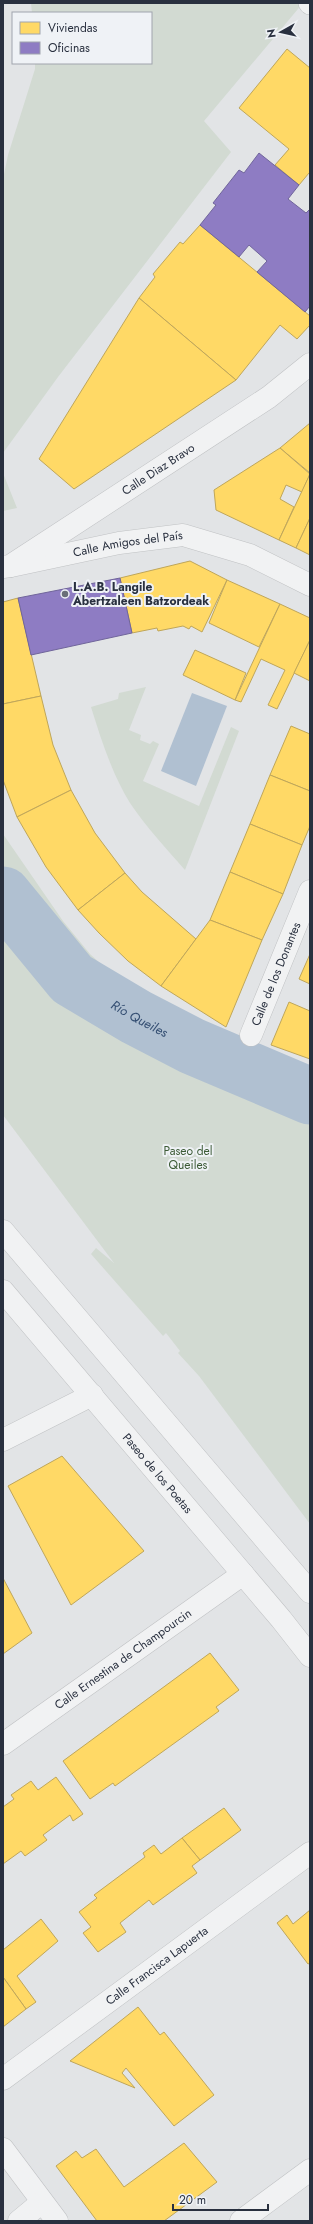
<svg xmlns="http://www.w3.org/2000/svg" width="313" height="2224" font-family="Jost,sans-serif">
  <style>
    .green { fill: #d2dad2 }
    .water { fill: #b0c0d1 }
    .homes { fill: #ffd966; stroke: #bfa65a }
    .offices { fill: #8e7cc3; stroke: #70659b }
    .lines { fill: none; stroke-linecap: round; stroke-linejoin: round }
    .river { stroke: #b0c0d1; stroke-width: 57 }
    .pedestrian-casing { stroke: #c0c2c4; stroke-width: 22 }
    .minor-casing { stroke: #c0c2c4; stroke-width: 23 }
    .tertiary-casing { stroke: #c0c2c4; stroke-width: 23 }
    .pedestrian { stroke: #f1f2f3; stroke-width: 21 }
    .minor { stroke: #f1f2f3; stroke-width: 22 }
    .tertiary { stroke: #f1f2f3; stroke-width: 22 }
    .poi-dot { fill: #6a6f79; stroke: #eff2f6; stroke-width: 1.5 }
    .labels { text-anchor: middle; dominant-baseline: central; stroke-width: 4; stroke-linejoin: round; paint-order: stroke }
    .street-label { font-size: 12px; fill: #29303f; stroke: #eff2f6 }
    .poi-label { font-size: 12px; font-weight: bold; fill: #29303f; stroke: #eff2f6; text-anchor: start }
    .park-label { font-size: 12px; fill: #3c5b36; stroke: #eff2f6 }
    .water-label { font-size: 13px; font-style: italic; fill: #344e72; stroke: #eff2f6 }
  </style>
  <rect width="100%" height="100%" fill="#e2e4e6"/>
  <!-- green -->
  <g class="green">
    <polygon points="31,3 303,3 204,121 231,152 58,377 3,453 3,179 8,155 35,69 35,63 151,63 151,13 32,13"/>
    <polygon points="3,473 17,508 3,511"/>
    <path d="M146,687L129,730L141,735L140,740L150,744L153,741L159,744L143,781L199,806L231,727L239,731L185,870C166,848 146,827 130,803C112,774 101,739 91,707L118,699L119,693Z"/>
    <polygon points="3,834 63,921 90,954 125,986 209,1036 239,1048 270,1053 310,1069 310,1524 199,1376 178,1353 180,1351 166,1333 163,1336 91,1254 96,1248 114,1263 3,1115"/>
  </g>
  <!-- water -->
  <polygon class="water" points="192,693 227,706 196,786 161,771"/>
  <!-- homes -->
  <g class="homes">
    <polygon points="287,49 310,68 310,174 309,173 299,185 275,165 289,149 239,108"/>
    <polygon points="200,225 310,316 310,325 297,339 280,325 236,380 139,298 155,277 153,274 180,242 183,244"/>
    <polygon points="139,298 236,380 74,489 39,459"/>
    <polygon points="310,423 310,473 280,448"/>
    <polygon points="280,448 310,474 302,492 286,485 280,499 294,507 279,540 216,510 214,490"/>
    <polygon points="310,474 310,518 296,548 279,540"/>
    <polygon points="310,518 310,555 296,548"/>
    <polygon points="190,561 227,580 202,632 191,626 189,629 183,626 158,631 157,628 132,633 120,578"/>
    <polygon points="227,580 280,604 259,647 209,623"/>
    <polygon points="18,598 41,696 3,704 3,602"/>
    <polygon points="280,604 310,618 310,640 277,709 268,705 285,670 261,659 241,702 235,700"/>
    <polygon points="310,640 310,681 294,673"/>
    <polygon points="195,650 246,673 235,700 183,675"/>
    <polygon points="41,696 53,745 71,790 17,817 3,780 3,704"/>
    <polygon points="291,726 310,734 310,791 270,775"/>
    <polygon points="270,775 310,791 310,826 302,845 250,824"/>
    <polygon points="71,790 95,833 125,873 78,910 46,867 17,817"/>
    <polygon points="250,824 302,845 283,894 230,872"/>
    <polygon points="230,872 283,894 262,940 210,920"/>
    <polygon points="125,873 142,892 196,939 161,986 128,961 99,933 78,910"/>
    <polygon points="210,920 262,940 226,1027 161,986"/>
    <polygon points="310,954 310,984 299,979"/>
    <polygon points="289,1002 310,1011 310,1059 271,1045"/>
    <polygon points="62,1456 144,1551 71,1605 8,1486"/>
    <polygon points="3,1578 32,1633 3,1654"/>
    <polygon points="210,1653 239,1690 216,1707 219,1711 115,1786 113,1783 90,1799 63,1761"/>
    <polygon points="56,1777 83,1814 73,1821 70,1815 43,1835 47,1840 25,1856 21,1851 3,1864 3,1807 14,1799 11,1795 31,1781 38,1790"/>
    <polygon points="224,1808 241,1830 200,1860 182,1838"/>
    <polygon points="182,1838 200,1860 192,1866 197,1873 153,1905 149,1900 120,1923 126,1932 98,1952 83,1933 91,1927 79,1912 97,1898 94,1895 145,1857 143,1853 154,1845 161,1854"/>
    <polygon points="310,1910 310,1963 308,1964 277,1923 287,1915 293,1924"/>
    <polygon points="41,1919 58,1941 17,1976 36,2002 26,2009 3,1977 3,1950"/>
    <polygon points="3,1977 26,2009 3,2027"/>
    <polygon points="138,2007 160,2035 164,2032 214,2095 174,2126 126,2068 122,2073 135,2088 70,2061"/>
    <polygon points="184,2143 217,2182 164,2221 97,2221 56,2166 76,2151 82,2158 96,2149 124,2187"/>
  </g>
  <!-- offices -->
  <g class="offices">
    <polygon points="259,153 299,185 288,199 306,213 310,209 310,306 305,312 257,272 267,261 249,245 239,257 200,225 216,205 213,203 239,170 244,173"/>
    <polygon points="120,578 132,633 31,655 18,598"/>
  </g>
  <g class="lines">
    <!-- river -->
    <path class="river" id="s1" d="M3,895L72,979L136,1017L192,1046L310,1096"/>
    <defs>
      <polyline id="pedestrian" points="309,3 310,4"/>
      <g id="minor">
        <path id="s2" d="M11,566L119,543L183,535L250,555L310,585"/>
        <path id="s3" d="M251,1035L310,891"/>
        <polyline points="3,1440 92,1395"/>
        <path id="s4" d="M3,1744L243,1574"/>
        <path id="s5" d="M3,2079L310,1853"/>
        <polyline points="3,2149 57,2221"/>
        <polyline points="19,2221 42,2202"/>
        <polyline points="241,2221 310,2170"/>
      </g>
      <g id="tertiary">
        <path id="s6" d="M3,567L10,566L269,397L310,364"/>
        <polyline points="3,1231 310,1592"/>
        <path id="s7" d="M3,1291L281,1619L310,1656"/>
      </g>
    </defs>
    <!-- pedestrian casing -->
    <use href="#pedestrian" class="pedestrian-casing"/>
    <!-- minor casing -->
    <use href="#minor" class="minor-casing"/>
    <!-- tertiary casing -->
    <use href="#tertiary" class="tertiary-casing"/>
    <!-- pedestrian -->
    <use href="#pedestrian" class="pedestrian"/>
    <!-- minor -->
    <use href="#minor" class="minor"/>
    <!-- tertiary -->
    <use href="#tertiary" class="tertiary"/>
  </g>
  <!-- markers -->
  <circle class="poi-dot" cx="65" cy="594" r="4"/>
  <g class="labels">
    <!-- street labels -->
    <g class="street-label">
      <text stroke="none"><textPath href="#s6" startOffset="184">Calle Diaz Bravo</textPath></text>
      <text stroke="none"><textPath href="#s2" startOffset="119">Calle Amigos del País</textPath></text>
      <text stroke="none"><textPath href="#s3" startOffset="66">Calle de los Donantes</textPath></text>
      <text stroke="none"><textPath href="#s7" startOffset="239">Paseo de los Poetas</textPath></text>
      <text stroke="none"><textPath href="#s4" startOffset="147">Calle Ernestina de Champourcin</textPath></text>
      <text stroke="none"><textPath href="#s5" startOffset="191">Calle Francisca Lapuerta</textPath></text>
    </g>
    <!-- poi labels -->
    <g class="poi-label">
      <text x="73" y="587">L.A.B. Langile<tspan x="73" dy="14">Abertzaleen Batzordeak</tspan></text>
    </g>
    <!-- park labels -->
    <g class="park-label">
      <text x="188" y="1151">Paseo del<tspan x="188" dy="14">Queiles</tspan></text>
    </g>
    <!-- water labels -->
    <g class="water-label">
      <text stroke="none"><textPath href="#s1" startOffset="187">Río Queiles</textPath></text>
    </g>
  </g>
  <!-- border -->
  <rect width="313" height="2224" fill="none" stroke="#29303f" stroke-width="8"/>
  <!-- legend -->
  <rect x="12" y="12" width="140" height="52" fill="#eff2f6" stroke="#a0a4ad"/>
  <rect x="20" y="22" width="20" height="12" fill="#ffd966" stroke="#a0a4ad"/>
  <text x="48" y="32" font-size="12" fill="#29303f">Viviendas</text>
  <rect x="20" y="42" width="20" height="12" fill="#8e7cc3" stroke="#a0a4ad"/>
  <text x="48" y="52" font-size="12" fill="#29303f">Oficinas</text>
  <!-- north arrow -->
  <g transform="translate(281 32) rotate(262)" stroke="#eff2f6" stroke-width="3" paint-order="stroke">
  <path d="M0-3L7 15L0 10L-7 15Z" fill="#29303f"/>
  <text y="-6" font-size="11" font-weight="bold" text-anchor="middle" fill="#29303f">N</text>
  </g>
  <!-- scale -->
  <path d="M173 2204v6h95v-6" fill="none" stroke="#29303f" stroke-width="2"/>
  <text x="179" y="2204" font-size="12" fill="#29303f" stroke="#eff2f6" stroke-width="3" paint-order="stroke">20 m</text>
</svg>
